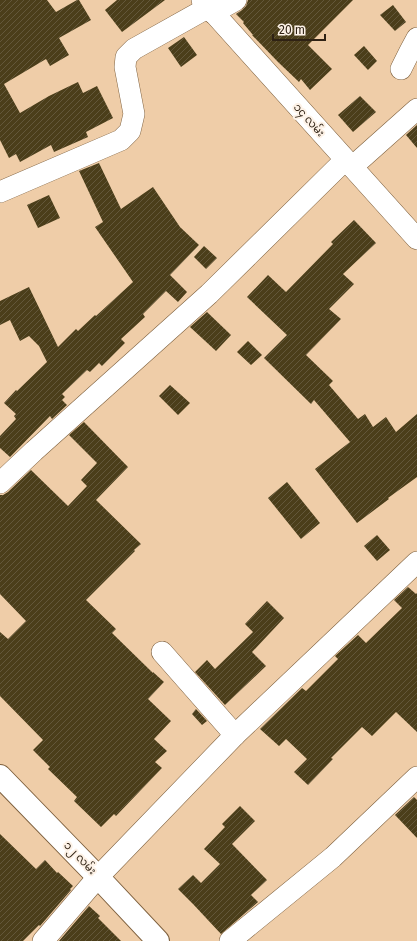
<svg xmlns="http://www.w3.org/2000/svg" width="417" height="941" font-family="'Fira Sans','Noto Sans Myanmar',sans-serif">
  <style>
    .building { fill: url(#building-hatch) }
    .lines { fill: none; stroke-linecap: round; stroke-linejoin: round }
    .minor-casing { stroke: #7e603e; stroke-width: 22 }
    .secondary-casing { stroke: #7e603e; stroke-width: 24 }
    .minor { stroke: #fff; stroke-width: 21 }
    .secondary { stroke: #fff; stroke-width: 22 }
    .labels { text-anchor: middle; dominant-baseline: central; stroke-width: 4; stroke-linejoin: round; paint-order: stroke }
    .street-label { font-size: 11px; fill: #2f2214; stroke: #fdf2e7 }
  </style>
  <defs>
    <pattern id="building-hatch" width="6" height="6" patternUnits="userSpaceOnUse"><rect width="6" height="6" fill="#4b3e1a"/><path d="M-1 1l2-2M0 6l6-6M5 7l2-2" fill="none" stroke="#63573a"/></pattern>
  </defs>
  <rect width="100%" height="100%" fill="#efcda8"/>
  <!-- building -->
  <g class="building">
    <polygon points="0,0 47,0 56,12 77,0 79,0 91,20 59,38 69,55 50,66 46,59 4,84 20,113 49,96 78,82 83,93 97,86 113,118 86,132 88,137 54,152 51,145 20,162 16,154 9,158 0,140"/>
    <polygon points="117,0 165,0 122,32 105,10"/>
    <polygon points="248,0 353,0 308,45 332,69 310,90 301,79 299,82 278,62 252,35 253,35 243,23 244,22 236,14 242,10 246,6"/>
    <polygon points="393,5 406,22 395,31 380,15"/>
    <polygon points="184,37 197,55 181,67 168,48"/>
    <polygon points="364,46 377,61 368,70 354,55"/>
    <polygon points="360,96 376,112 353,132 338,115"/>
    <polygon points="417,125 417,148 406,135"/>
    <polygon points="99,163 121,209 153,187 180,227 199,245 170,275 187,292 178,302 166,291 143,314 145,317 121,339 125,343 102,366 99,363 90,372 87,370 62,394 65,397 62,400 67,405 52,419 50,416 10,457 0,448 0,436 16,419 14,416 16,414 4,403 16,390 17,391 47,362 39,346 29,336 20,341 10,320 0,325 0,301 29,287 58,347 76,329 78,331 95,315 96,316 133,282 95,227 103,222 79,171"/>
    <polygon points="49,195 60,218 38,228 27,205"/>
    <polygon points="354,220 376,243 343,274 354,284 329,309 341,319 306,355 333,381 329,385 358,419 365,414 373,427 386,417 396,432 417,414 417,477 388,498 389,499 357,523 315,469 350,442 314,400 311,404 264,358 287,335 247,297 268,275 286,292 333,244 331,242"/>
    <polygon points="204,246 217,258 206,269 194,257"/>
    <polygon points="207,312 231,335 216,351 190,327"/>
    <polygon points="248,341 262,355 251,365 237,352"/>
    <polygon points="170,385 190,403 178,415 159,396"/>
    <polygon points="84,422 128,467 96,500 141,544 134,550 135,551 86,600 116,629 112,633 153,673 153,672 164,682 148,699 171,721 154,739 167,751 155,762 162,768 116,816 114,814 101,827 74,801 77,797 48,769 50,767 33,750 43,740 0,696 0,632 8,639 26,621 0,594 0,495 3,495 8,492 31,470 68,506 87,486 81,480 97,463 69,435"/>
    <polygon points="287,482 320,523 301,539 268,498"/>
    <polygon points="377,535 390,550 377,561 364,546"/>
    <polygon points="408,587 416,594 417,593 417,732 396,712 372,736 362,727 331,758 333,759 308,785 294,772 307,759 286,739 279,746 260,729 302,688 306,691 338,659 335,656 358,635 366,643 402,608 394,600"/>
    <polygon points="267,601 284,618 252,652 266,666 225,705 195,672 207,660 215,669 253,632 245,624"/>
    <polygon points="196,709 207,721 202,725 192,714"/>
    <polygon points="414,797 417,800 417,838 395,815"/>
    <polygon points="240,806 255,821 232,844 267,880 251,895 258,902 221,934 193,904 178,889 193,875 201,883 220,864 204,849 225,827 222,824"/>
    <polygon points="0,834 36,869 45,860 57,873 58,872 73,886 70,889 71,890 40,926 39,925 23,941 0,941"/>
    <polygon points="89,906 100,916 98,918 121,941 59,941"/>
  </g>
  <g class="lines">
    <defs>
      <g id="minor">
        <polyline points="202,0 417,239"/>
        <polyline points="213,13 236,0"/>
        <polyline points="401,69 410,51 417,38"/>
        <polyline points="352,167 417,109"/>
        <polyline points="0,192 121,140 130,131 134,114 125,67 126,57 134,49 209,7"/>
        <polyline points="0,483 34,451 209,294 345,160"/>
        <polyline points="162,652 235,735"/>
        <polyline points="43,941 98,877 235,735 417,562"/>
        <polyline points="230,941 333,857 417,777"/>
      </g>
      <polyline id="secondary" points="0,776 98,877 158,941"/>
    </defs>
    <!-- minor casing -->
    <use href="#minor" class="minor-casing"/>
    <!-- secondary casing -->
    <use href="#secondary" class="secondary-casing"/>
    <!-- minor -->
    <use href="#minor" class="minor"/>
    <!-- secondary -->
    <use href="#secondary" class="secondary"/>
  </g>
  <g class="labels">
    <!-- street labels -->
    <g class="street-label">
      <text transform="translate(309 120) rotate(48)">၁၄ လမ်း</text>
      <text transform="translate(80 858) rotate(46)">၁၂ လမ်း</text>
    </g>
  </g>
  <!-- scale -->
  <path d="M273 34v6h52v-6" fill="none" stroke="#2f2214" stroke-width="2"/>
  <text x="279" y="34" font-size="12" fill="#2f2214" stroke="#fdf2e7" stroke-width="3" paint-order="stroke">20 m</text>
</svg>
